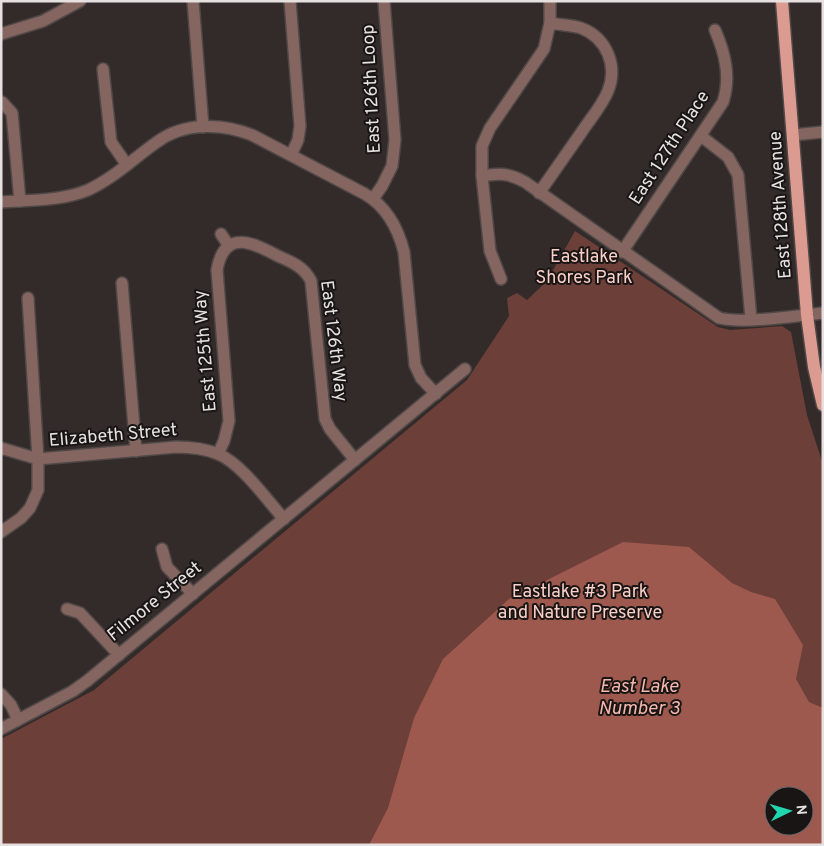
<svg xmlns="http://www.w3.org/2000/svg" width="824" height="846" font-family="Overpass,sans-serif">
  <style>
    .green { fill: #6c3f38; fill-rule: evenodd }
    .water { fill: #9e594e; fill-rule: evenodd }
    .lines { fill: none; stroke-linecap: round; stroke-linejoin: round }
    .minor-casing { stroke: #504847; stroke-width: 14 }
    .major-casing { stroke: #504847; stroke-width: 15 }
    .minor { stroke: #85655f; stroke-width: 11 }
    .major { stroke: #dc9b90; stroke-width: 12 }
    .labels { text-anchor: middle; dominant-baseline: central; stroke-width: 4; stroke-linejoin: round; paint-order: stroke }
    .street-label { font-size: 18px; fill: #e6e1e0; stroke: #181514 }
    .park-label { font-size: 18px; fill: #facfc7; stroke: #181514 }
    .water-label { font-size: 19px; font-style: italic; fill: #f5b7ac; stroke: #181514 }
  </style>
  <rect width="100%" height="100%" fill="#332b2a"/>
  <!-- green -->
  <path class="green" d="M575,231L718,327L730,330L782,326L791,332L807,415L823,464V845H1V739L94,690L467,380L509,316L507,298L517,293L527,300L547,281ZM774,796H804V826H774Z"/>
  <!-- water -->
  <path class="water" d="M623,542L689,547L732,583L751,592L775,599L803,645L796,679L809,702L823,708V845H369L388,808L414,718L443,659L509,599ZM774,796H804V826H774Z"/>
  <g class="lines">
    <defs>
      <g id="minor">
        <polyline points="193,1 203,127"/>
        <polyline points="290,1 300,126 298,140 291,155"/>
        <polyline points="1,34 43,21 80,1"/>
        <polyline points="103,69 111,142 127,165"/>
        <polyline points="2,102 12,113 20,201"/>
        <polyline points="793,135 823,132"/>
        <polyline points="701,136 728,157 738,175 751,319"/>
        <path d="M482,176C500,173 508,173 525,182L719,318C744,324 795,316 823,313"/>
        <path d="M539,193C553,173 567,153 581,133C590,119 602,106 608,91C618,66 607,38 581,28C571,25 560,25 550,23"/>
        <polyline points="373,199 382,186 392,166 395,140 384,1"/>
        <path d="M1,202C29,200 62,201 88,190C114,178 134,158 157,142C184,122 222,123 252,135L365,194C387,207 398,228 404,252L415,365L421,378L436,394"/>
        <polyline points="221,234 229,246"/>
        <path d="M622,252L723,102C731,77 725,53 715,30"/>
        <polyline points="501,279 490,251 482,176 482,146 490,128 544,49 550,23 550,1"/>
        <polyline points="122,283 136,451"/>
        <path d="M1,448L38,459L176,447C190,447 206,449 218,454C241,463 267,500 284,519"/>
        <path d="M218,454L224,441L229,421L217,270C224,229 252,242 278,256C292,262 304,267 311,281L325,419L330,429L355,460"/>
        <polyline points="1,532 21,518 30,508 38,490 38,459 28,298"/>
        <polyline points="162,549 167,567 193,594"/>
        <polyline points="67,609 80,613 119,655"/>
        <polyline points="1,694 11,705 18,720"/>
        <polyline points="1,729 73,691 87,681 465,369"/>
      </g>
      <polyline id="major" points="782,1 807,315 814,367 823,405"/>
    </defs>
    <!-- minor casing -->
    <use href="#minor" class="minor-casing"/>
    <!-- major casing -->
    <use href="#major" class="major-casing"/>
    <!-- minor -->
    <use href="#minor" class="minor"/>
    <!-- major -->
    <use href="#major" class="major"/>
  </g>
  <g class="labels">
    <!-- street labels -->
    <g class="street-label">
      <text transform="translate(372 89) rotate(-93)">East 126th Loop</text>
      <text transform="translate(670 148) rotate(-57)">East 127th Place</text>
      <text transform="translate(781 205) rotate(-94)">East 128th Avenue</text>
      <text transform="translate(333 341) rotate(83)">East 126th Way</text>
      <text transform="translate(206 351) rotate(-95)">East 125th Way</text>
      <text transform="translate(113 436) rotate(-5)">Elizabeth Street</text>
      <text transform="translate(155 602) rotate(-39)">Filmore Street</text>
    </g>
    <!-- park labels -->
    <g class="park-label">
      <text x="584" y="257">Eastlake<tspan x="584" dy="21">Shores Park</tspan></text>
      <text x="580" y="592">Eastlake #3 Park<tspan x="580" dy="21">and Nature Preserve</tspan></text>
    </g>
    <!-- water labels -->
    <g class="water-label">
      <text x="639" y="687">East Lake<tspan x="639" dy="22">Number 3</tspan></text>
    </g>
  </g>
  <!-- border -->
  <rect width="824" height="846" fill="none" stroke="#e6e1e0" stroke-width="5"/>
  <!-- north arrow -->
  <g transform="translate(789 811) rotate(85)"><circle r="24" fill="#181514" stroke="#6a6766"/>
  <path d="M0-4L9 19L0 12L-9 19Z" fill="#20d5b0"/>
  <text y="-8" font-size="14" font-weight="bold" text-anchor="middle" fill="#e6e1e0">N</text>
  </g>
</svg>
